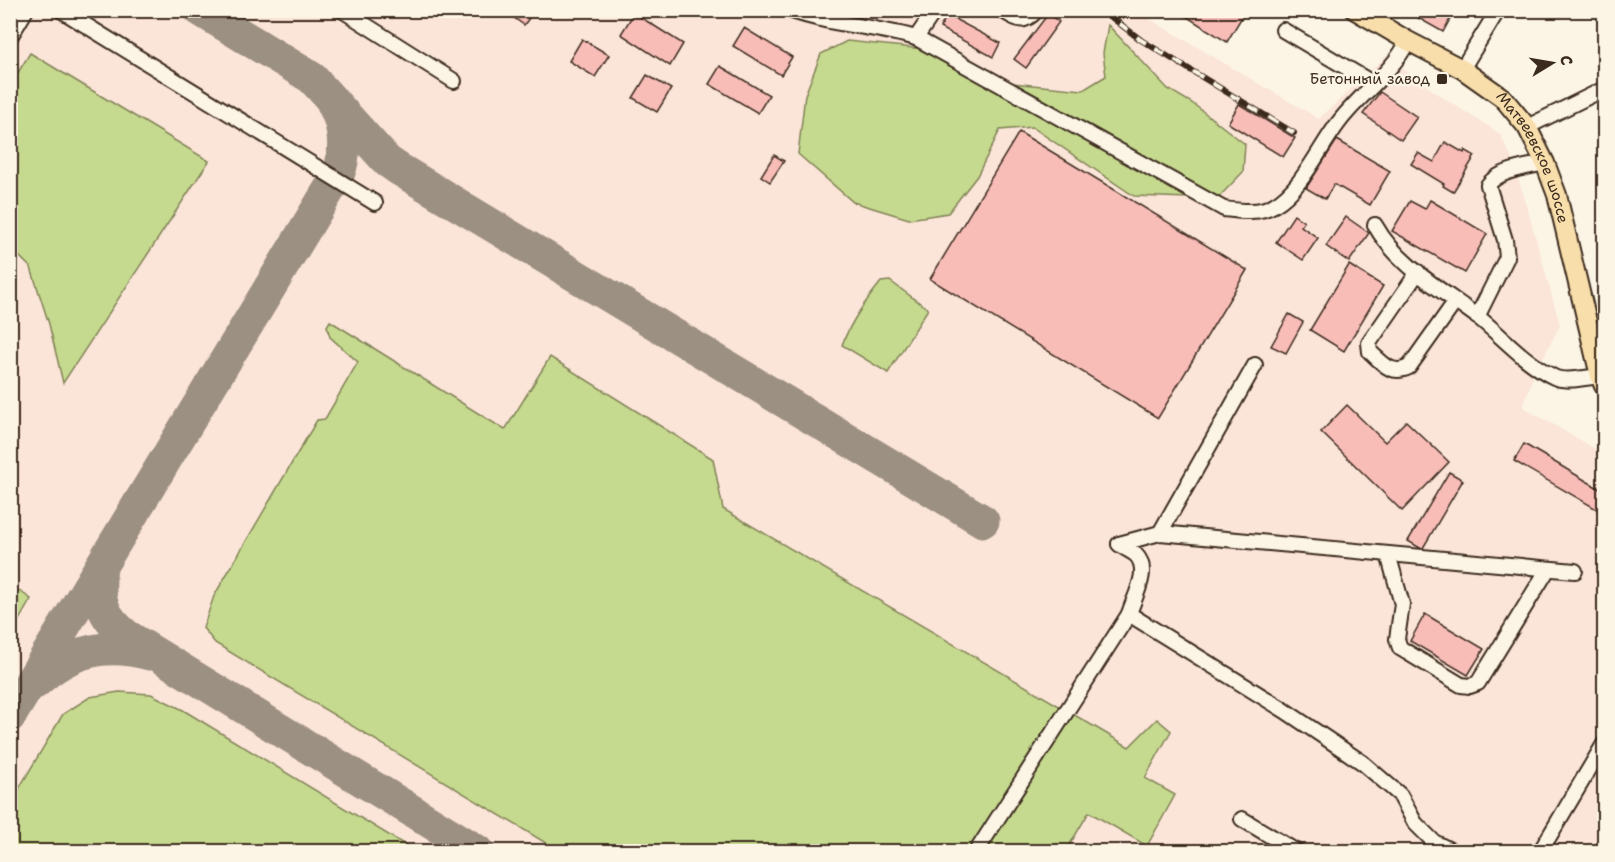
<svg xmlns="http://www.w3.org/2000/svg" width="1615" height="862" font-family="'Shantell Sans',sans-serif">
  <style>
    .built { fill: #fbe4d8 }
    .green { fill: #c6da8f; stroke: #808256; stroke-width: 1.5 }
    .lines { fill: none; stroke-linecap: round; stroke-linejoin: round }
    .taxiway { stroke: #9c9082; stroke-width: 33 }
    .building { fill: #f9bdb8; stroke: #3b2a1e; stroke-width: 1.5 }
    .minor-casing { stroke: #3b2a1e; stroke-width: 18 }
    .major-casing { stroke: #3b2a1e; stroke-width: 22 }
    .minor { stroke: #fcf5e5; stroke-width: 14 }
    .major { stroke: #f8deab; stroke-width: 18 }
    .rail-casing { stroke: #3b2a1e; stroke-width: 6 }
    .rail { stroke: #fcf5e5; stroke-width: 4; stroke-dasharray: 11; stroke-linecap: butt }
    .poi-dot { fill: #3b2a1e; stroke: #fcf5e5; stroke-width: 2 }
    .labels { text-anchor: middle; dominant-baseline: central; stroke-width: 5; stroke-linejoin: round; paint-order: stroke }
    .poi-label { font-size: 15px; fill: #3b2a1e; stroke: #fcf5e5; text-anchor: end }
    .street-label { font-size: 15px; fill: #3b2a1e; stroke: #fcf5e5 }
  </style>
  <rect width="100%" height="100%" fill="#fcf5e5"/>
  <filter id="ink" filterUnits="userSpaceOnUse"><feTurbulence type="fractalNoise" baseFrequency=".0167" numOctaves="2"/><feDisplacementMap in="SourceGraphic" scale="12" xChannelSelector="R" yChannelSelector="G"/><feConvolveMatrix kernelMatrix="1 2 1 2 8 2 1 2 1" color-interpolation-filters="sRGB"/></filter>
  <g filter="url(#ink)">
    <!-- built -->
    <polygon class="built" points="10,11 1136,11 1319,119 1386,56 1442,97 1500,134 1511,157 1524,196 1560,325 1534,375 1523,404 1526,409 1604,454 1604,851 11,851"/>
    <!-- green -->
    <g class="green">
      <polygon points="1108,25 1168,89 1192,103 1245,144 1243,172 1217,199 1134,196 1032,127 1000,130 977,176 948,213 909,219 853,202 798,154 805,95 821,54 847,41 933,50 1001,82 1083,90 1106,76 1103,53"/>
      <polygon points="30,53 209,161 63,383 49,324 31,268 11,248 11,84"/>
      <path d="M890,281L928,309L888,373L842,345C851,321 865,302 881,282Z"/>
      <polygon points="330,321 505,430 550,357 713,459 723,509 1129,747 1157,719 1171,731 1145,778 1175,795 1147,846 1089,812 1066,851 559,851 215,643 203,628 214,596 317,420 325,419 358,362 330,337 327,326"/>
      <polygon points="11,585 31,599 11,634"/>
      <polygon points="119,692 151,694 183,710 415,851 11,851 11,802 63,714 90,697"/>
    </g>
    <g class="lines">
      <!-- taxiway -->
      <g class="taxiway">
        <polyline points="200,10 312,78 387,161 397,168 983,521"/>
        <path d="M101,566C97,599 101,616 127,636L479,852"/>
        <path d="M35,683C69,650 106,642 150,654"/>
        <path d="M10,716L338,175C347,152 345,125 333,104"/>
      </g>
    </g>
    <!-- building -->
    <g class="building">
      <polygon points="503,10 535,10 524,25"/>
      <polygon points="1176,10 1246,10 1227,42"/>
      <polygon points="1404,10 1455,10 1443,32"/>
      <polygon points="634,13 683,44 670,66 621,34"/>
      <polygon points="1048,14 1059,22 1026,68 1014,59"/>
      <polygon points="947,15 1000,43 993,57 940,28"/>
      <polygon points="744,28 792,57 781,75 733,46"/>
      <polygon points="582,39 609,55 595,77 569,61"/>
      <polygon points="720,66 769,95 758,113 709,84"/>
      <polygon points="647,75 671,89 657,112 633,98"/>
      <polygon points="1380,92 1417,117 1401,140 1363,114"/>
      <polygon points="1239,104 1295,138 1283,157 1228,123"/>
      <polygon points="1019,132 1247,270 1158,418 930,279"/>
      <polygon points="1337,140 1390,171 1370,205 1334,184 1325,199 1306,188"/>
      <polygon points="1445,142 1464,153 1465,150 1475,156 1453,192 1443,186 1444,184 1411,164 1418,153 1434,162"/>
      <polygon points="774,155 784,161 770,182 761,176"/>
      <polygon points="1430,200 1487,234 1465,273 1392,231 1410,201 1425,209"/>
      <polygon points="1294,215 1304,222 1301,226 1318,238 1303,260 1276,242"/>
      <polygon points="1346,217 1369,233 1349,262 1326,246"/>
      <polygon points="1349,265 1383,286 1344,351 1310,330"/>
      <polygon points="1289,314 1303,322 1286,353 1271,346"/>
      <polygon points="1347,405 1385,442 1406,421 1449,462 1402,511 1321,432"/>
      <polygon points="1524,444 1605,492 1605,514 1514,461"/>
      <polygon points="1449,472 1463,480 1423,548 1420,548 1408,541"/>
      <polygon points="1425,614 1484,649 1468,675 1410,641"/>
    </g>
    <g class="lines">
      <defs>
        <g id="minor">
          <polyline points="61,10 375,203"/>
          <polyline points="342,10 454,81"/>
          <path d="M789,10C831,25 874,26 916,38L1224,209C1240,211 1259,214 1274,205C1302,189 1319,148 1339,122C1360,94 1392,73 1408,41"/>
          <path d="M1002,10C1018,20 1023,25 1037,10"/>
          <polyline points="1283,30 1374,84"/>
          <polyline points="10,37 26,10"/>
          <polyline points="916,38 935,10"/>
          <polyline points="1462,69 1498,10"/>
          <polyline points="1527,127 1604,89"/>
          <path d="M1375,225C1397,265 1442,290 1478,317C1503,337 1525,363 1554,377C1566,383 1587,377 1600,376"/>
          <path d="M1418,272L1369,343L1370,352C1383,363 1391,376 1409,367L1455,302"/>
          <path d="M1477,317L1507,257L1505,240L1488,185C1499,170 1528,167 1545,163"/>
          <polyline points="1160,533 1255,365"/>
          <polyline points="1119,544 1160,533 1575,571"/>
          <polyline points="1388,554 1402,604 1397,639 1400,648 1461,685 1470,686 1478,683 1548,569"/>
          <polyline points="1129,614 1284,710 1363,763 1400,795 1415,823 1434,842 1454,852"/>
          <polyline points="1242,819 1297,852"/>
          <path d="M976,852L1129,614C1134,597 1151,570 1136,555C1131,551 1124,548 1119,544"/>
          <polyline points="1540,852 1604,744"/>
        </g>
        <g id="major">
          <path id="s1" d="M1355,10L1408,41L1462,69L1503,98L1527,127L1545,163L1557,195L1600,376L1604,386"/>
        </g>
      </defs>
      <!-- minor casing -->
      <use href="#minor" class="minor-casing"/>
      <!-- major casing -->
      <use href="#major" class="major-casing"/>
      <!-- minor -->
      <use href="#minor" class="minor"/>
      <!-- major -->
      <use href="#major" class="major"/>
      <defs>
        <polyline id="rail" points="1102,10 1141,40 1294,133"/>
      </defs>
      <!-- rail casing -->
      <use href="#rail" class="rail-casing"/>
      <!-- rail -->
      <use href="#rail" class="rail"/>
    </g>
  </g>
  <!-- markers -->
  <rect class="poi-dot" x="1436" y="73" width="12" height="12" rx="3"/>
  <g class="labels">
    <!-- poi labels -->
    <g class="poi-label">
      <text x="1430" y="79">Бетонный завод</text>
    </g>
    <!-- street labels -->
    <g class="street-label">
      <text stroke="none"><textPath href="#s1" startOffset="240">Матвеевское шоссе</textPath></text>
    </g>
  </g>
  <!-- margin -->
  <rect width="1615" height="862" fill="none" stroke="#fcf5e5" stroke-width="36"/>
  <rect x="18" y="18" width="1579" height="826" fill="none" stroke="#3b2a1e" stroke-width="2" filter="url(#ink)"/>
  <!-- north arrow -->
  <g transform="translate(1552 63) rotate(79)" stroke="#fcf5e5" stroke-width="4.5" paint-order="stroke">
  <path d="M0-4.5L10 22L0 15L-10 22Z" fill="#3b2a1e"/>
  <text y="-9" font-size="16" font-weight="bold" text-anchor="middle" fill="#3b2a1e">С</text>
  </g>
</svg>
